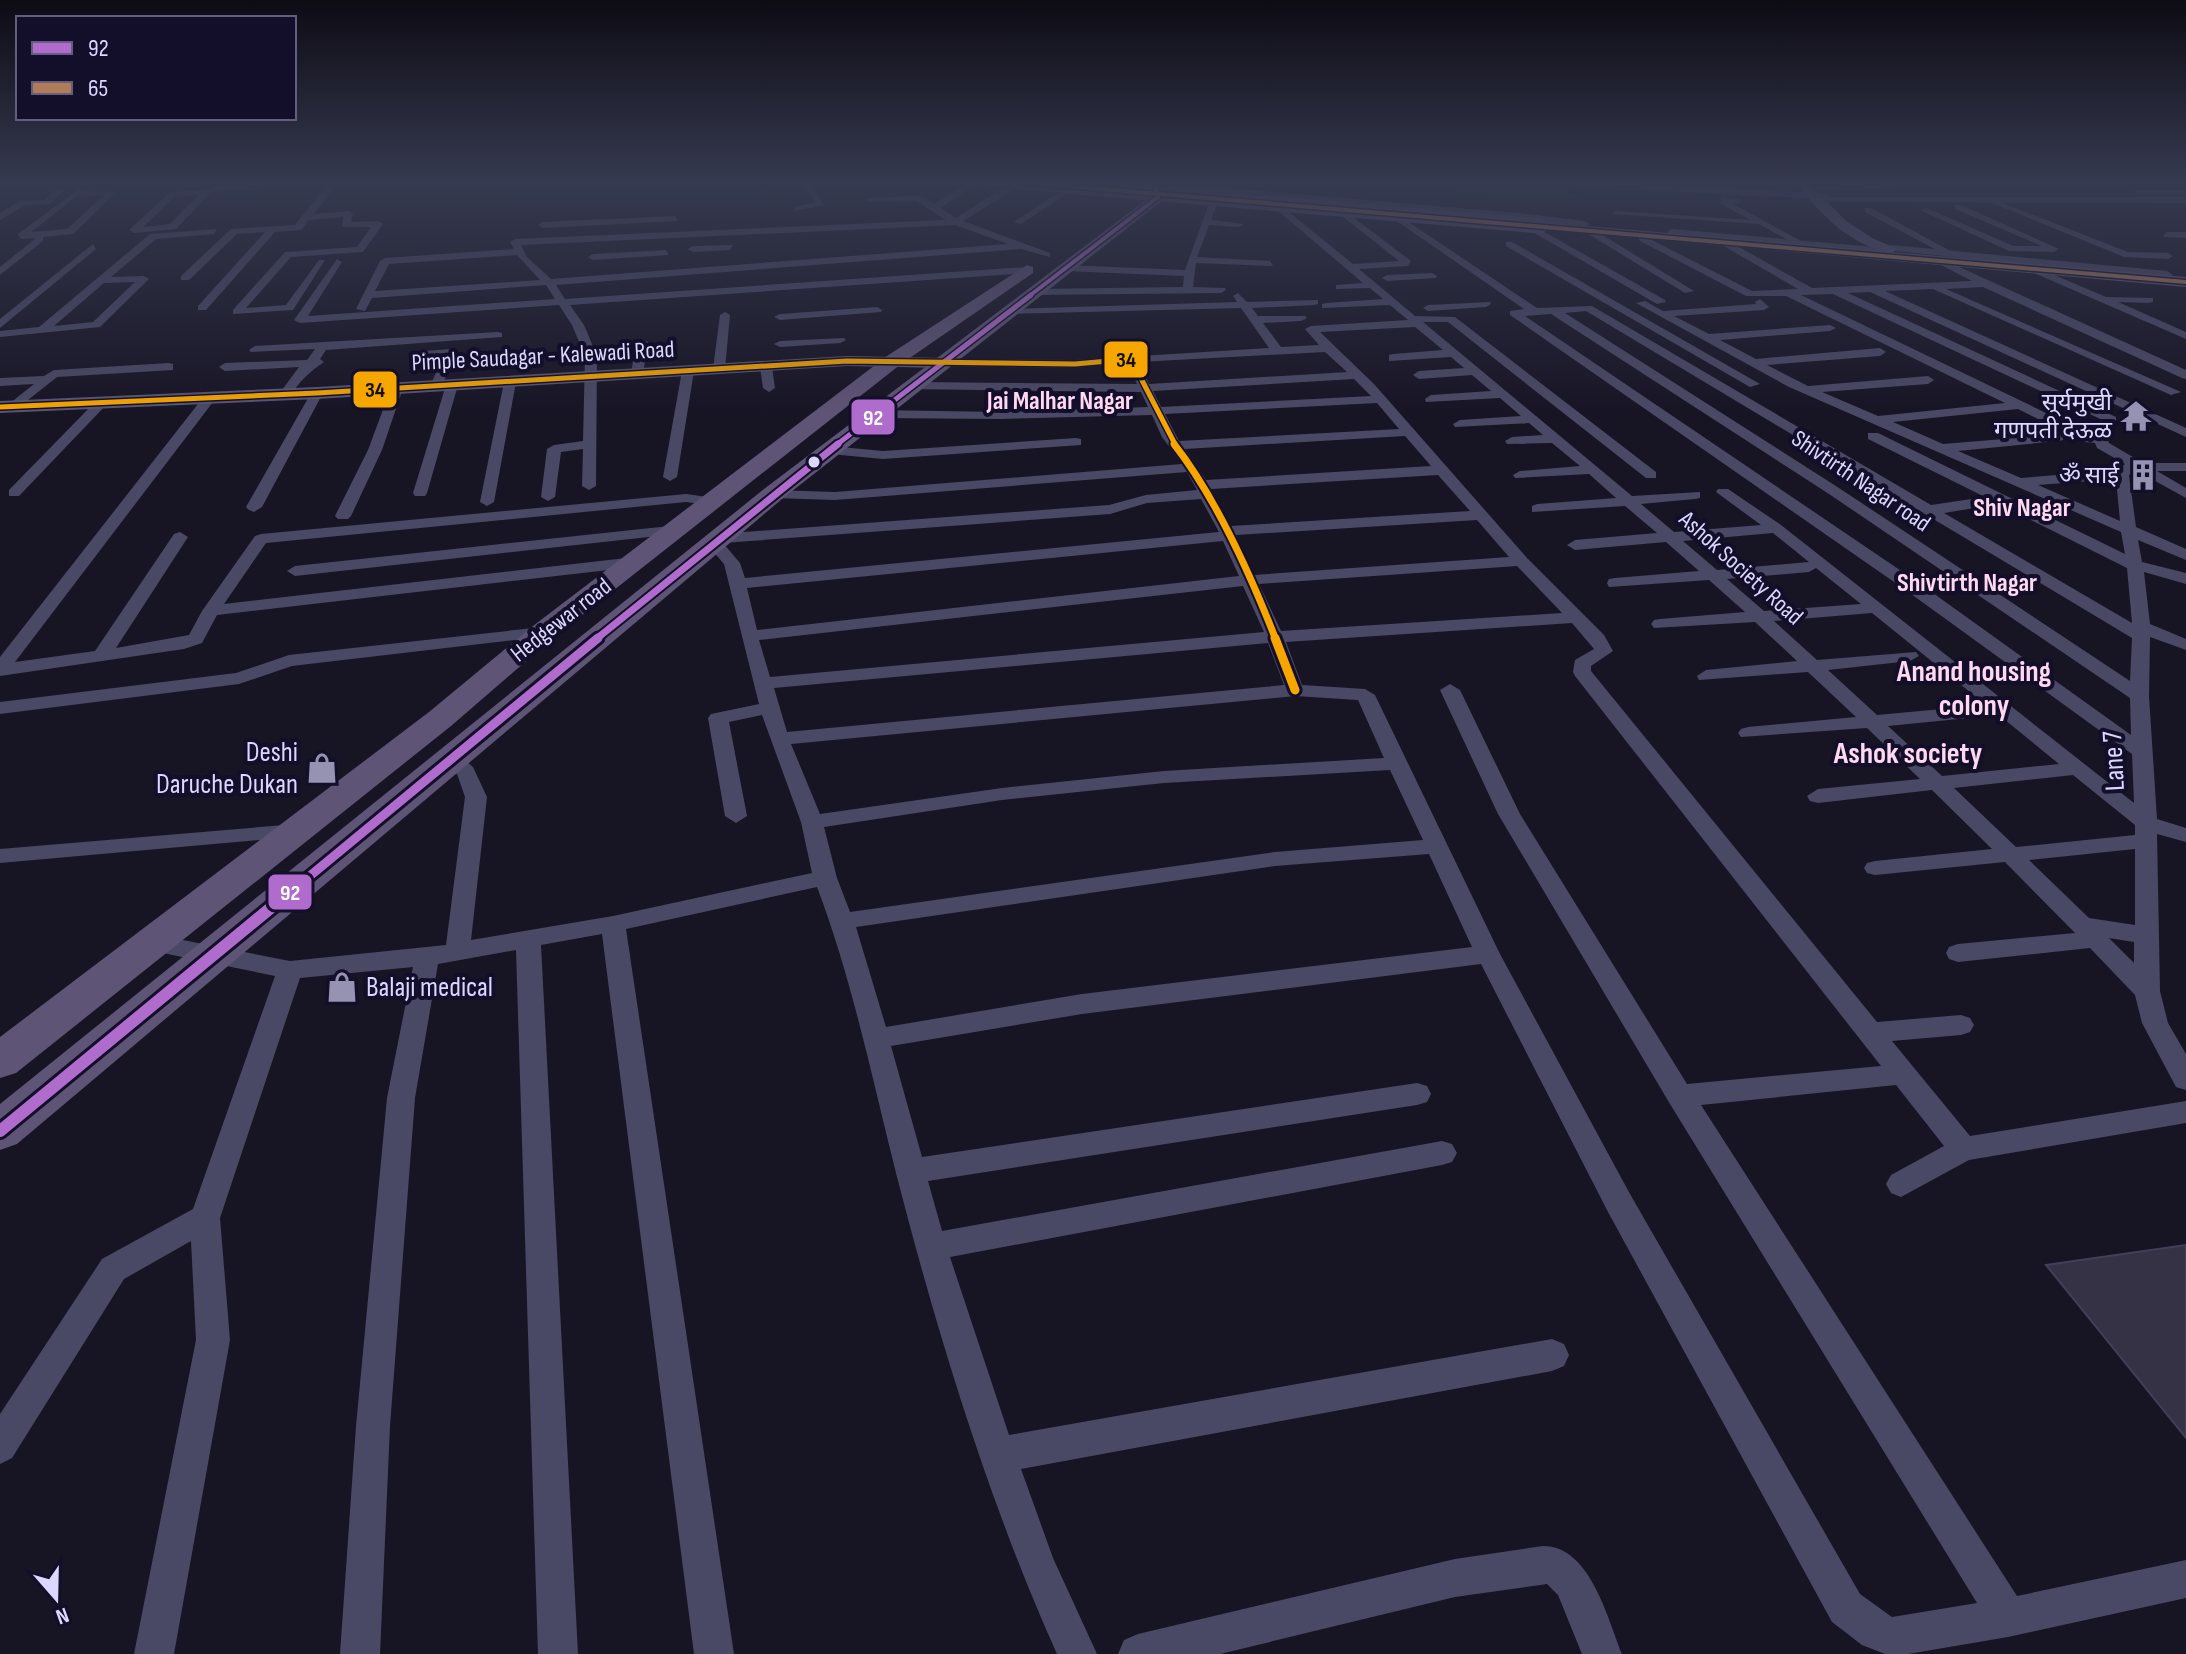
<svg xmlns="http://www.w3.org/2000/svg" width="2186" height="1654" font-family="'Sofia Sans Condensed','Noto Sans Devanagari',sans-serif">
  <style>
    .green { fill: #123031 }
    .building { fill: #353246; stroke: #433f58; stroke-width: 2 }
    .lines { fill: none; stroke-linecap: round; stroke-linejoin: round }
    .minor { fill: #4a4965; fill-rule: evenodd }
    .tertiary { fill: #4a4965; fill-rule: evenodd }
    .secondary { fill: #585676; fill-rule: evenodd }
    .primary { fill: #5e5475; fill-rule: evenodd }
    .primary-bridge { stroke: #5e5475; stroke-width: 15 }
    .bus-1-far4-casing { stroke: #130e2a; stroke-width: 7 }
    .bus-1-far3-casing { stroke: #130e2a; stroke-width: 8 }
    .bus-1-far2-casing { stroke: #130e2a; stroke-width: 11 }
    .bus-1-far1-casing { stroke: #130e2a; stroke-width: 15 }
    .bus-1-casing { stroke: #130e2a; stroke-width: 18 }
    .bus-2-casing { stroke: #130e2a; stroke-width: 7 }
    .bus-3-far2-casing { stroke: #130e2a; stroke-width: 8 }
    .bus-3-far1-casing { stroke: #130e2a; stroke-width: 11 }
    .bus-3-casing { stroke: #130e2a; stroke-width: 15 }
    .bus-1-far4 { stroke: #b06ccc; stroke-width: 4 }
    .bus-1-far3 { stroke: #b06ccc; stroke-width: 5 }
    .bus-1-far2 { stroke: #b06ccc; stroke-width: 7 }
    .bus-1-far1 { stroke: #b06ccc; stroke-width: 9 }
    .bus-1 { stroke: #b06ccc; stroke-width: 12 }
    .bus-2 { stroke: #b07c57; stroke-width: 4 }
    .bus-3-far2 { stroke: #f7a600; stroke-width: 5 }
    .bus-3-far1 { stroke: #f7a600; stroke-width: 7 }
    .bus-3 { stroke: #f7a600; stroke-width: 9 }
    .bus-dot { fill: #dbd7ff; stroke: #130e2a; stroke-width: 3 }
    .labels { text-anchor: middle; dominant-baseline: central; stroke-width: 8; stroke-linejoin: round; paint-order: stroke }
    .far-street-label { font-size: 24px; fill: #dbd7ff; stroke: #130e2a }
    .far-poi-label { font-size: 24px; fill: #dbd7ff; stroke: #130e2a; text-anchor: end }
    .far-neighbourhood-label { font-size: 26px; font-weight: bold; fill: #ffd9f2; stroke: #130e2a }
    .poi-label { font-size: 28px; fill: #dbd7ff; stroke: #130e2a; text-anchor: end }
    .street-label { font-size: 28px; fill: #dbd7ff; stroke: #130e2a }
    .neighbourhood-label { font-size: 30px; font-weight: bold; fill: #ffd9f2; stroke: #130e2a }
    .line-badge { stroke: #130e2a; stroke-width: 3 }
    .badge-label { font-size: 22px; text-anchor: middle; font-weight: bold; fill: #fff }
    .pale-badge-label { font-size: 22px; text-anchor: middle; font-weight: bold; fill: #111 }
  </style>
  <rect width="100%" height="100%" fill="#171424"/>
  <!-- green -->
  <polygon class="green" points="1456,182 1787,182 1793,193 1559,184 1556,185 1578,199 1458,196"/>
  <!-- building -->
  <polygon class="building" points="2186,1245 2186,1438 2046,1265"/>
  <g class="lines">
    <!-- minor -->
    <g class="minor">
      <path d="M222,182H231L228,185L265,182L257,189L212,191L176,229L134,233L129,230L170,192L205,190ZM199,195L170,224L143,227L175,196Z"/>
      <polygon points="330,182 338,182 314,214 349,211 353,214 351,222 378,221 383,224 363,252 291,257 246,308 286,305 319,260 325,260 293,310 233,314 233,310 285,252 357,247 371,227 342,227 343,217 309,220 301,230 275,232 206,310 198,310 198,306 265,232 237,234 189,280 181,280 181,276 231,229 295,225"/>
      <polygon points="801,182 809,182 824,205 794,211 794,207 816,202"/>
      <path d="M970,182H980L940,208L956,218L1013,182H1019V186L963,221L1050,253V257L1021,249L556,285L565,299L1027,267L1032,270L1027,273L570,305L584,325L597,356L596,486L589,490L582,486L583,449L561,452L555,497L548,501L541,497L547,449L554,445L583,441L585,356L572,325L559,305L300,323L294,320L337,259L342,262L308,316L555,299L546,285L372,298L365,311L356,309L380,261L385,258L514,249L510,242L515,239L946,220L916,201L870,202L866,199L918,195L934,204ZM955,225L1008,244L551,279L527,257L521,245ZM517,255L540,280L375,291L389,264Z"/>
      <polygon points="1565,182 1825,193 1829,196 1825,199 1582,187"/>
      <polygon points="1889,184 1892,188 1819,190 1815,188"/>
      <polygon points="1067,187 1074,189 1021,224 1014,222"/>
      <path d="M80,188L83,191L116,192L73,234L43,237V241L0,275V267L36,238L21,239L18,234ZM104,195L67,229L31,232L77,196Z"/>
      <polygon points="57,189 64,191 49,204 25,205 0,220 0,213 20,201 44,200"/>
      <polygon points="2135,190 2186,190 2186,194 2138,194"/>
      <polygon points="1214,198 1218,201 1211,220 1244,224 1239,227 1209,225 1197,257 1270,261 1273,266 1196,263 1193,287 1225,288 1226,290 1221,293 1034,295 1029,292 1034,289 1183,287 1184,276 1066,271 1061,268 1066,265 1185,270 1210,201"/>
      <polygon points="1722,198 1740,199 1740,203 1733,204 1801,241 1793,243 1759,224 1612,214 1616,211 1751,220 1719,203"/>
      <polygon points="1990,198 2128,252 2168,253 2173,256 2168,259 2124,257 1990,202"/>
      <path d="M1279,204L1353,264L1399,261L1342,216L1345,211L1411,261L1408,266L1359,269L1415,316L1455,317L1656,472V478H1646L1448,322H1423L1632,496L1700,492V498L1695,499L1641,504L1674,532L1761,525L1716,492L1718,489H1728L1781,525L2134,803L2132,754L1907,591L1510,315V311L1524,309L1391,217L1398,215L1537,308L1592,306L1931,505L1985,497L1868,439V433H1878L2125,554L2121,532L1789,387L1636,303L1645,301L1663,311L1756,304L1755,302L1760,299L1769,307L1764,310L1674,316L1709,334L1830,325L1836,328L1830,331L1720,340L1756,359L1880,348L1886,352L1880,356L1767,365L1808,386L1928,376L1934,380L1928,384L1822,392L1878,416L2005,403L1786,296H1746L1640,241L1634,234L1642,232L1646,237L1752,291L1798,289L1724,246V242H1730L1812,288L1972,281L1941,265L1944,260L2186,370V379L2182,378L1983,287L1946,289L2181,392L2171,395L1933,289L1885,291L2186,428V437L1870,292L1848,293L2116,417V423L2111,424L1833,294L1801,295L2092,435L2107,436L2109,443L2143,463H2186V471H2157L2186,488V498L2137,471L2129,475L2136,527L2186,549V560L2138,540L2142,562L2186,573V584L2144,572L2150,624L2186,639V650L2150,637L2149,696L2157,819L2186,828V842L2157,834L2160,991L2168,1023L2186,1054V1090L2176,1087L2142,1023L2135,995L2090,948L1958,962L1949,959L1946,953L1949,947L1958,944L2075,933L2005,862L1875,875L1867,873L1864,868L1867,863L1875,861L1992,849L1932,790L1818,803L1810,801L1807,796L1818,789L1920,779L1867,728L1741,737L1738,733L1741,729L1748,727L1856,717L1808,672L1699,680L1697,676L1706,670L1797,661L1755,622L1654,628L1651,624L1654,620L1660,619L1745,612L1709,580L1609,587L1607,583L1609,579L1615,578L1699,571L1666,542L1575,550L1567,545L1575,540L1657,533L1625,506L1532,512V506L1537,504L1616,498L1589,474L1515,478L1513,475L1520,471L1580,466L1552,443L1507,444L1505,441L1512,437L1543,435L1529,423L1455,427L1453,424L1460,420L1521,416L1500,398L1426,402L1425,399L1431,395L1491,391L1472,375L1419,379L1413,375L1419,371L1464,368L1451,357L1389,361V355L1393,354L1443,350L1415,327L1320,332L1374,384L1527,558L1604,635L1613,651L1591,666V671L1877,1022L1961,1015L1970,1018L1974,1025L1970,1032L1961,1035L1892,1041L1970,1136L2186,1101V1123L1969,1160L1901,1197L1891,1193L1886,1184L1891,1175L1944,1146L1896,1085L1701,1105L2017,1596L2186,1560V1598L2008,1637L1908,1654H1885L1862,1645L1832,1622L1608,1212L1481,964L1082,1014L891,1046L922,1157L1417,1083L1427,1086L1431,1094L1427,1102L1417,1105L928,1181L942,1231L1442,1141L1452,1144L1457,1153L1452,1162L1442,1165L950,1257L1009,1435L1552,1339L1564,1344L1569,1355L1564,1366L1552,1371L1021,1469L1053,1558L1097,1654H1057C989,1503 937,1333 896,1173C872,1078 852,979 817,887L626,929L734,1654H694L602,934L541,945L578,1654H538L516,950L438,964L415,1098L390,1426L380,1654H340L356,1426L387,1098L413,967L300,978L220,1218L230,1340L174,1654H134L196,1340L191,1241L124,1279L12,1458L0,1464V1414L102,1259L193,1209L275,976L143,949L140,943L143,937L152,934L290,961L446,945L465,797L457,774L441,758L451,752L458,754L473,767L487,797L471,940L613,916L812,873L801,822L762,715L729,722L747,816L736,823L725,816L708,718L711,714L759,704L724,564L705,542L717,534L1109,505L1146,495L1197,490L1187,472L835,500L773,498L766,494L773,490L835,492L1182,464L1162,437L1152,415L1001,419L875,418L868,414L875,410L1001,412L1148,407L1141,392L908,389L906,386L912,382L1137,384L1127,363L1075,368L941,366L939,363L945,359L1075,360L1269,348L1241,308L1004,314L1003,312L1008,309L1237,302L1233,296L1238,293L1247,302L1318,300V304L1314,305L1252,308L1258,316H1305L1307,318L1301,321L1263,323L1281,347L1319,345L1305,329L1311,326L1408,320L1390,305L1322,308V304L1326,303L1383,299L1370,288L1336,289V285L1363,283L1276,209ZM1586,311L2132,638L2130,681L1839,488L1565,313ZM1551,314L1829,494L2130,698L2131,735L1919,583L1525,316ZM1325,352L1347,372L1149,384L1139,362ZM1354,379L1371,396L1161,407L1153,391ZM1377,403L1399,429L1179,441L1165,414ZM2018,409L2085,442L2095,443L2097,448L2125,464L2118,470L2021,478L1958,451L2058,441L2063,440V434L1943,444L1893,422ZM1405,436L1431,466L1206,480L1185,449ZM1438,475L1470,511L1231,526L1211,489ZM2116,479L2120,521L2038,485ZM1201,499L1219,532L745,578L740,563L723,543L1110,514L1147,503ZM1999,504L2127,568L2132,623L1944,513ZM1477,520L1509,557L1254,575L1236,535ZM1773,533L1809,562L1717,570L1683,541ZM1223,541L1239,576L757,630L747,588ZM1517,566L1562,613L1281,631L1259,584ZM1816,568L1861,604L1764,611L1727,579L1809,572ZM1243,586L1264,632L770,677L759,640ZM1872,613L1986,705L1877,715L1828,670L1910,661L1919,656L1916,652L1817,660L1774,621ZM1572,623L1594,649L1575,660L1573,672L1575,676L1881,1066L1687,1084L1520,814L1460,690L1450,684L1440,690L1498,814L1670,1104L1977,1603L1892,1617L1860,1594L1630,1194L1500,954L1375,695L1365,689L1302,685L1286,642ZM1268,643L1284,685L787,732L774,688ZM1295,696L1358,700L1384,758L1164,771L1002,788L820,814L791,744ZM1999,715L2059,764L1942,776L1888,726ZM1390,770L1423,840L1275,852L850,912L837,878L824,827L1002,800L1164,783ZM2073,775L2135,825V835L2016,847L1954,788ZM2135,849V925L2089,918L2029,860ZM1429,854L1472,947L1082,994L886,1027L856,927L1275,866ZM2109,938L2134,942V963Z"/>
      <polygon points="1955,205 1961,205 2059,249 2054,252 2009,251 1920,210 1927,208 2013,246 2042,246 1955,209"/>
      <polygon points="1865,208 1871,208 1956,254 1948,256 1865,212"/>
      <polygon points="675,216 678,221 543,228 538,225 543,222"/>
      <polygon points="1534,226 1665,300 1666,302 1657,304 1531,231"/>
      <polygon points="1585,228 1591,228 1694,291 1685,293 1585,232"/>
      <path d="M217,229L214,234L156,239L111,277L144,276L149,279L100,327L0,337V331L39,327L150,234ZM135,282L93,322L54,326L104,283Z"/>
      <polygon points="2166,232 2186,232 2186,238 2163,237"/>
      <polygon points="1506,242 1512,242 1760,384 1750,387 1506,246"/>
      <polygon points="93,244 96,249 0,328 0,319"/>
      <polygon points="733,245 730,250 693,252 688,249 693,246"/>
      <polygon points="666,250 669,255 593,260 588,257 593,254"/>
      <polygon points="2038,268 2106,297 2153,298 2153,302 2149,303 2118,302 2186,332 2186,339 2034,273 2034,269"/>
      <polygon points="1432,273 1437,276 1436,278 1387,281 1382,278 1387,275"/>
      <polygon points="1490,302 1491,304 1486,307 1428,311 1423,308 1428,305"/>
      <polygon points="877,307 882,310 881,312 780,320 774,317 780,314"/>
      <polygon points="725,312 730,315 725,369 719,373 713,369 720,315"/>
      <path d="M498,332L502,333V337L326,350L320,359L324,362C309,372 300,381 289,397L285,398L279,394L299,367L225,371L219,367L225,363L307,360L315,349L251,352L249,350L255,346Z"/>
      <polygon points="844,338 846,340 840,343 780,347 774,344 780,341"/>
      <polygon points="642,339 648,342 643,374 637,378 631,374 636,342"/>
      <polygon points="424,351 451,349 457,353 440,389 430,386 443,357 420,358 420,352"/>
      <polygon points="169,363 173,364 173,370 57,377 14,411 8,407 9,404 34,384 0,386 0,378 44,376 54,370"/>
      <polygon points="766,363 772,367 775,388 769,392 763,388 760,367"/>
      <polygon points="688,367 694,371 677,477 670,481 663,477 682,371"/>
      <polygon points="510,378 516,382 494,502 487,506 480,502 504,382"/>
      <polygon points="452,381 458,385 427,493 425,496 415,496 413,493 446,385"/>
      <polygon points="397,384 403,388 382,450 351,516 348,519 338,519 335,516 368,450 391,388"/>
      <polygon points="317,389 323,393 262,507 254,512 249,510 246,507 311,393"/>
      <polygon points="205,395 216,398 15,662 95,651 174,534 180,532 188,537 116,648 189,635 202,611 255,536 261,534 686,494 715,498 722,502 715,506 686,502 266,543 224,604 635,557 643,562 635,567 217,615 202,643 184,649 0,676 0,657"/>
      <polygon points="97,400 108,403 19,496 9,496 9,490"/>
      <polygon points="1076,438 1081,439 1081,445 883,459 830,454 823,450 830,446 883,451"/>
      <polygon points="679,525 685,527 685,533 295,576 287,571 295,566"/>
      <polygon points="543,627 552,632 549,636 292,666 239,684 0,714 0,702 236,673 289,655"/>
      <polygon points="296,824 304,826 307,831 304,836 0,863 0,849"/>
      <path d="M1543,1546C1590,1546 1607,1617 1622,1654H1582L1558,1595L1547,1584L1455,1597L1220,1654H1118L1124,1640L1138,1634L1455,1559Z"/>
    </g>
    <!-- tertiary -->
    <g class="tertiary">
      <polygon points="982,182 1026,182 1056,187 1051,190 987,185"/>
      <polygon points="1117,182 1157,182 1528,214 1584,221 1590,224 1584,227 1122,185"/>
      <polygon points="1814,197 2186,197 2186,203 1810,202 1810,198"/>
      <polygon points="1672,229 1886,248 1891,245 2167,271 2173,275 2167,279 1886,250 1880,253 1668,235 1668,231"/>
    </g>
    <!-- secondary -->
    <g class="secondary">
      <path d="M1796,182H1808L1846,221L1872,238L1898,249L1891,253C1850,245 1820,215 1796,182Z"/>
      <polygon points="847,356 945,358 954,363 945,368 847,366 317,399 0,413 0,401 317,387"/>
    </g>
    <!-- primary -->
    <g class="primary">
      <polygon points="1147,182 1161,182 1163,200 782,499 17,1144 0,1150 0,1104 764,489 1151,196"/>
      <polygon points="1540,222 2186,277 2186,287 1535,229 1535,223"/>
      <polygon points="1027,265 1033,267 1033,273 901,364 553,638 451,726 16,1073 0,1078 0,1037 429,712 533,626 887,356"/>
    </g>
    <!-- primary-bridge -->
    <polyline class="primary-bridge" points="1020,182 1540,226"/>
    <defs>
      <polyline id="bus-1-far4" points="1028,297 1158,197 1154,182"/>
      <polyline id="bus-1-far3" points="835,446 1031,295"/>
      <polyline id="bus-1-far2" points="595,640 838,444"/>
      <polyline id="bus-1-far1" points="288,894 598,638"/>
      <polyline id="bus-1" points="0,1131 290,892"/>
      <polyline id="bus-2" points="1020,182 2186,282"/>
      <polyline id="bus-3-far2" points="0,407 317,393 847,361 1075,364 1131,359 1176,446"/>
      <path id="bus-3-far1" d="M1174,444C1217,499 1251,576 1276,640"/>
      <polyline id="bus-3" points="1275,638 1295,690"/>
    </defs>
    <!-- bus-1-far4 casing -->
    <use href="#bus-1-far4" class="bus-1-far4-casing"/>
    <!-- bus-1-far3 casing -->
    <use href="#bus-1-far3" class="bus-1-far3-casing"/>
    <!-- bus-1-far2 casing -->
    <use href="#bus-1-far2" class="bus-1-far2-casing"/>
    <!-- bus-1-far1 casing -->
    <use href="#bus-1-far1" class="bus-1-far1-casing"/>
    <!-- bus-1 casing -->
    <use href="#bus-1" class="bus-1-casing"/>
    <!-- bus-2 casing -->
    <use href="#bus-2" class="bus-2-casing"/>
    <!-- bus-3-far2 casing -->
    <use href="#bus-3-far2" class="bus-3-far2-casing"/>
    <!-- bus-3-far1 casing -->
    <use href="#bus-3-far1" class="bus-3-far1-casing"/>
    <!-- bus-3 casing -->
    <use href="#bus-3" class="bus-3-casing"/>
    <!-- bus-1-far4 -->
    <use href="#bus-1-far4" class="bus-1-far4"/>
    <!-- bus-1-far3 -->
    <use href="#bus-1-far3" class="bus-1-far3"/>
    <!-- bus-1-far2 -->
    <use href="#bus-1-far2" class="bus-1-far2"/>
    <!-- bus-1-far1 -->
    <use href="#bus-1-far1" class="bus-1-far1"/>
    <!-- bus-1 -->
    <use href="#bus-1" class="bus-1"/>
    <!-- bus-2 -->
    <use href="#bus-2" class="bus-2"/>
    <!-- bus-3-far2 -->
    <use href="#bus-3-far2" class="bus-3-far2"/>
    <!-- bus-3-far1 -->
    <use href="#bus-3-far1" class="bus-3-far1"/>
    <!-- bus-3 -->
    <use href="#bus-3" class="bus-3"/>
  </g>
  <!-- sky -->
  <linearGradient id="sky" x2="0" y2="1"><stop stop-color="#0d0b14"/><stop offset="0.44" stop-color="#363a50"/><stop offset="1" stop-color="#363a50" stop-opacity="0"/></linearGradient>
  <rect width="2186" height="414" fill="url(#sky)"/>
  <!-- icons -->
  <defs>
    <symbol id="temple-bare" viewBox="-9 -9 18 18"><path d="M0-6L5-2H3V0L6.5 2.5H4V6H1.5V3h-3V6H-4V2.5H-6.5L-3 0V-2H-5Z" fill="#9693b2" stroke="#130e2a" stroke-width="2.5" paint-order="stroke"/></symbol>
    <symbol id="building-bare" viewBox="-9 -9 18 18"><path d="M-4-6H4V6H1V3H-1V6H-4ZM-2.5-4.3h1.7v1.8h-1.7ZM.8-4.3h1.7v1.8H.8ZM-2.5-1h1.7V.8h-1.7ZM.8-1h1.7V.8H.8Z" fill="#9693b2" stroke="#130e2a" stroke-width="2.5" paint-order="stroke"/></symbol>
    <symbol id="shop-bare" viewBox="-9 -9 18 18"><path d="M-5-2.5h2.3a2.7 3.5 0 0 1 5.4 0H5L5.5 6h-11ZM-1.5-2.5h3a1.5 2.3 0 0 0-3 0Z" fill="#9693b2" stroke="#130e2a" stroke-width="2.5" paint-order="stroke"/></symbol>
  </defs>
  <g fill-rule="evenodd">
    <use href="#temple-bare" x="2114" y="394" width="44" height="44"/>
    <use href="#building-bare" x="2121" y="453" width="44" height="44"/>
    <use href="#shop-bare" x="300" y="746" width="44" height="44"/>
    <use href="#shop-bare" x="320" y="965" width="44" height="44"/>
  </g>
  <!-- markers -->
  <circle class="bus-dot" cx="814" cy="462" r="7"/>
  <g class="labels">
    <!-- far-street labels -->
    <g class="far-street-label">
      <text transform="translate(543 356) rotate(-3)">Pimple Saudagar - Kalewadi Road</text>
      <text transform="translate(1861 481) rotate(34)">Shivtirth Nagar road</text>
      <text transform="translate(1741 568) rotate(42)">Ashok Society Road</text>
      <text transform="translate(561 620) rotate(-38)">Hedgewar road</text>
    </g>
    <!-- far-poi labels -->
    <g class="far-poi-label">
      <text x="2112" y="402">सूर्यमुखी<tspan x="2112" dy="28">गणपती देऊळ</tspan></text>
      <text x="2119" y="475">ॐ साई</text>
    </g>
    <!-- far-neighbourhood labels -->
    <g class="far-neighbourhood-label">
      <text x="1060" y="401">Jai Malhar Nagar</text>
      <text x="2022" y="508">Shiv Nagar</text>
      <text x="1967" y="583">Shivtirth Nagar</text>
    </g>
    <!-- poi labels -->
    <g class="poi-label">
      <text x="298" y="752">Deshi<tspan x="298" dy="32">Daruche Dukan</tspan></text>
      <text x="366" y="987" text-anchor="start">Balaji medical</text>
    </g>
    <!-- street labels -->
    <g class="street-label">
      <text transform="translate(2114 761) rotate(-93)">Lane 7</text>
    </g>
    <!-- neighbourhood labels -->
    <g class="neighbourhood-label">
      <text x="1974" y="672">Anand housing<tspan x="1974" dy="34">colony</tspan></text>
      <text x="1908" y="754">Ashok society</text>
    </g>
  </g>
  <g class="line-badge">
    <rect x="1103" y="340" width="46" height="39" rx="8" fill="#f7a600"/>
    <rect x="352" y="370" width="46" height="39" rx="8" fill="#f7a600"/>
    <rect x="850" y="398" width="46" height="38" rx="8" fill="#b06ccc"/>
    <rect x="267" y="873" width="46" height="38" rx="8" fill="#b06ccc"/>
  </g>
  <g class="badge-label">
    <text x="873" y="425">92</text>
    <text x="290" y="900">92</text>
  </g>
  <g class="pale-badge-label">
    <text x="1126" y="367">34</text>
    <text x="375" y="397">34</text>
  </g>
  <!-- legend -->
  <rect x="16" y="16" width="280" height="104" fill="#130e2a" stroke="#635e7f" stroke-width="2"/>
  <rect x="32" y="42" width="40" height="12" fill="#b06ccc" stroke="#635e7f" stroke-width="2"/>
  <text x="88" y="56" font-size="24" fill="#dbd7ff">92</text>
  <rect x="32" y="82" width="40" height="12" fill="#b07c57" stroke="#635e7f" stroke-width="2"/>
  <text x="88" y="96" font-size="24" fill="#dbd7ff">65</text>
  <!-- north arrow -->
  <g transform="translate(56 1598) rotate(160)" stroke="#130e2a" stroke-width="6" paint-order="stroke">
  <path d="M0-6L14 30L0 20L-14 30Z" fill="#dbd7ff"/>
  <text y="-12" font-size="22" font-weight="bold" text-anchor="middle" fill="#dbd7ff">N</text>
  </g>
</svg>
